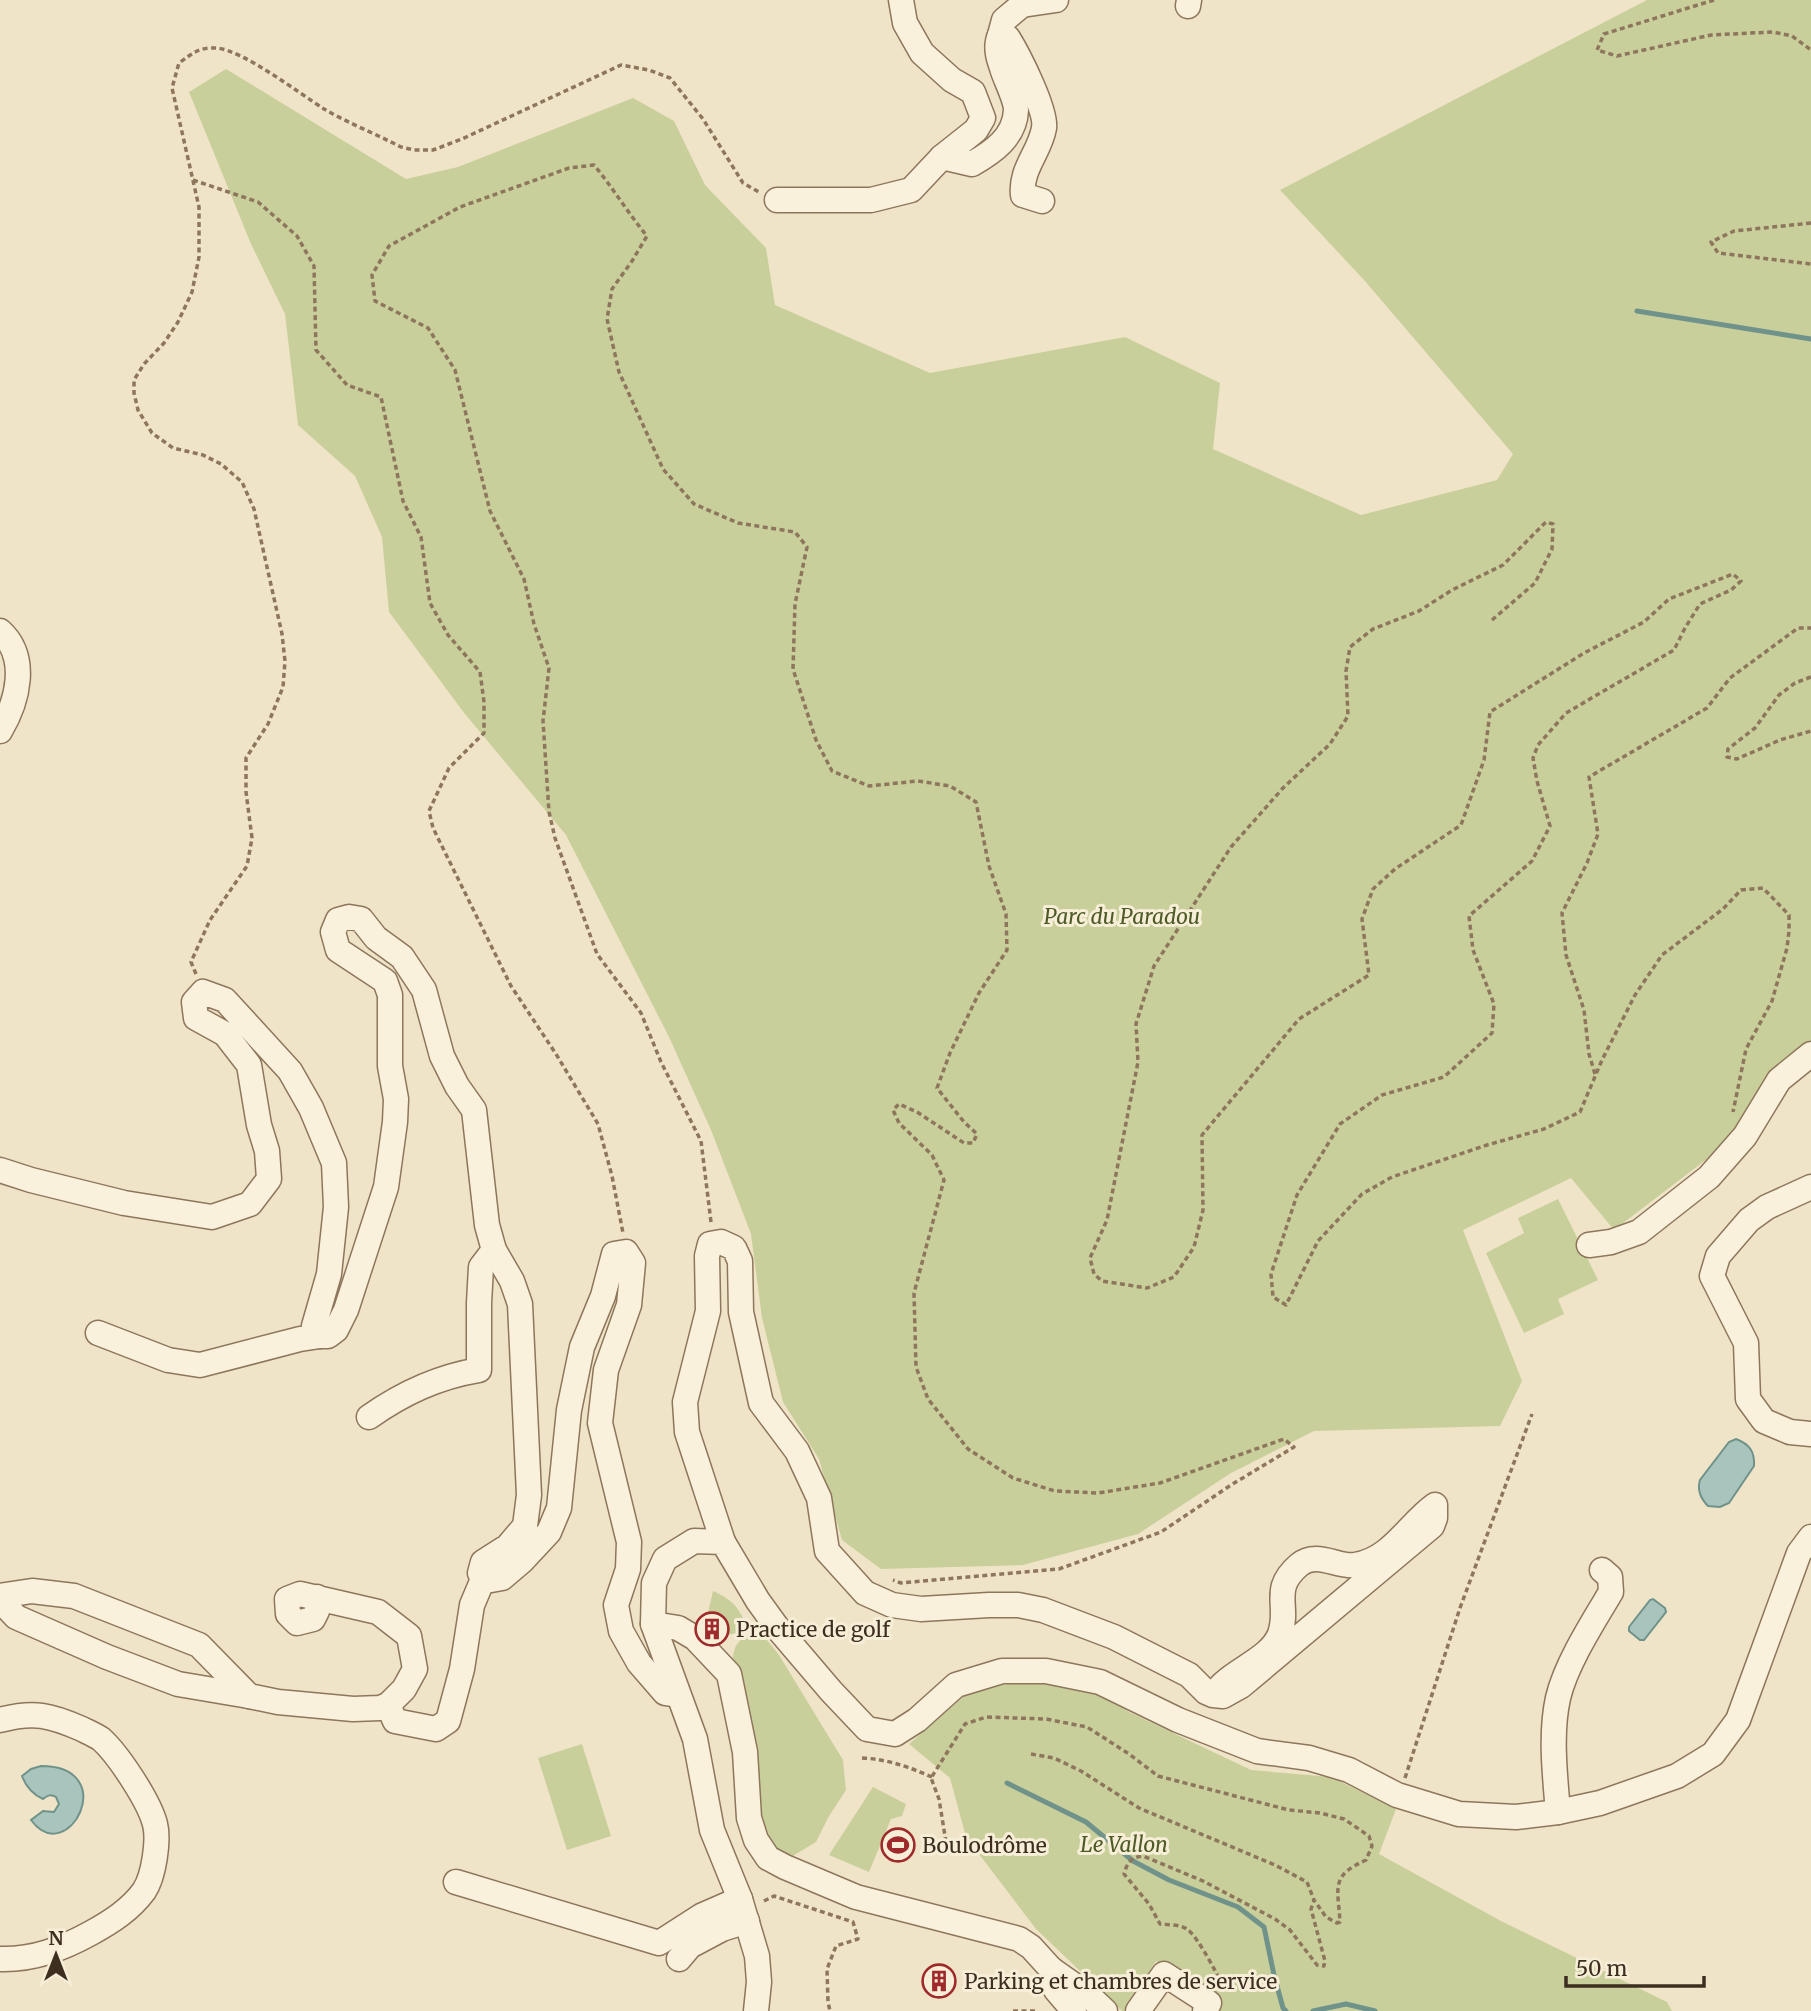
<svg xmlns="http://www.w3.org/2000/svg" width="1811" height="2011" font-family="Merriweather,serif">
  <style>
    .green { fill: #c9cf9b }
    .water { fill: #a9c4bc; stroke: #6f938a; stroke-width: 2 }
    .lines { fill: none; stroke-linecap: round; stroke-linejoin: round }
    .stream { stroke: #6f938a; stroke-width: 5 }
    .minor-casing { stroke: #8d765c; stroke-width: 27 }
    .path { stroke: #8d765c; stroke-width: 3.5; stroke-dasharray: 5 3.5; stroke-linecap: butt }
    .minor { stroke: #faf1dc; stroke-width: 24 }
    .labels { text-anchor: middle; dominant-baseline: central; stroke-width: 6; stroke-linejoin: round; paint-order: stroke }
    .park-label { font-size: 21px; font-style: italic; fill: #4d5a26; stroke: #f7eed8 }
    .poi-label { font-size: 21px; fill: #3d2e20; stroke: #f7eed8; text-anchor: start }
  </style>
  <rect width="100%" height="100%" fill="#f0e4c8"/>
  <!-- green -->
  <g class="green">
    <polygon points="1647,0 1811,0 1811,1042 1772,1076 1720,1149 1614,1230 1571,1178 1463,1230 1522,1381 1500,1426 1314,1431 1231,1473 1138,1534 1023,1565 881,1569 842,1540 819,1459 783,1402 762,1318 751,1234 711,1130 669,1037 566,835 465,714 389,612 382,537 355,476 298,425 285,314 251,244 189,92 226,69 406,179 458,167 633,98 674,121 705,185 766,248 775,305 930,373 1125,337 1220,383 1213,449 1361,515 1497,480 1513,454 1364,280 1280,190"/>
    <polygon points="1558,1199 1598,1280 1558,1299 1564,1314 1524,1333 1486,1253 1524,1233 1518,1218"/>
    <path d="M713,1591C735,1601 741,1610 748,1632L724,1635L708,1613Z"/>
    <path d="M762,1634L779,1655L843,1760L846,1790L829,1816L816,1842L791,1857L773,1848L764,1831L732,1665C734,1641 739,1637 762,1634Z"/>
    <polygon points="1034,1679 1104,1695 1129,1712 1251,1770 1331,1777 1396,1809 1379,1854 1501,1921 1667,2002 1672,2011 1212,2011 1220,1997 1156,1961 1124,2011 1122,2011 1036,1929 966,1837 950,1778 909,1744 970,1691"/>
    <polygon points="582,1744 611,1836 567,1850 538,1758"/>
    <polygon points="873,1787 906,1804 902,1816 891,1819 869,1872 829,1855"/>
  </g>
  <!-- water -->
  <g class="water">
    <path d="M1736,1439C1749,1444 1755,1451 1754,1466L1729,1503L1720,1507L1708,1506C1700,1498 1697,1490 1700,1480L1729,1442Z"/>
    <polygon points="1653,1599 1665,1608 1666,1612 1644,1640 1640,1640 1629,1631 1629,1627 1650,1600"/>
    <path d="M41,1766C122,1766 68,1870 31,1820L43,1811L54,1812L59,1804L56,1797C51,1794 48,1795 43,1799C32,1794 26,1787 22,1776L31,1769Z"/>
  </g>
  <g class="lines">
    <!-- stream -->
    <g class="stream">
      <polyline points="1637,311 1811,339"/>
      <polyline points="1007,1783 1086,1822 1133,1861 1169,1880 1238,1907 1264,1927 1274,1975 1283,2008 1286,2011"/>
      <polyline points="1313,2011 1346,2004 1375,2011"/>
    </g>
    <defs>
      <g id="minor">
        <polyline points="1188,6 1189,0"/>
        <polyline points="1000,35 1004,20 1022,5 1056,0"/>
        <path d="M942,157L972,164C993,152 1015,137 1016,110C1016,99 1005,79 1002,68C998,57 995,46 1000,35L1008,38C1018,54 1047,111 1044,128C1040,152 1020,169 1023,195L1042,201"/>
        <polyline points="777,200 871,200 911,190 942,157 976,130 983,118 973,92 952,80 922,53 905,23 901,0"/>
        <path d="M0,631C29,657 18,701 0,731"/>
        <polyline points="0,1170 31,1180 124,1203 212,1217 250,1204 269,1179 267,1151 259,1125 249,1065 225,1034 196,1018 194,1002 203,992 225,1000 290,1071 311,1108 334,1163 336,1207 329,1274 314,1326 320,1336 328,1336 336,1330 346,1310 386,1187 395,1122 396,1099 390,1066 390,995 385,981 338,950 333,932 338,920 349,917 361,919 376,938 402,957 424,990 442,1056 457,1086 474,1110 487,1225 494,1250 512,1281 520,1304 529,1495 525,1526 508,1546 483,1562 480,1573 483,1579 491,1580 502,1578 522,1561 549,1532 559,1508 569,1410 582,1347 603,1296 614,1254 626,1252 633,1263 629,1305 606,1370 600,1423 629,1542 628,1569 616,1605 621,1631 639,1663 665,1693 678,1695"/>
        <polyline points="1811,1187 1767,1207 1749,1220 1718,1256 1712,1276 1746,1343 1748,1399 1764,1421 1790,1432 1811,1434"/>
        <polyline points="1589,1245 1611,1242 1639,1232 1709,1177 1745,1136 1779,1080 1811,1054"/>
        <polyline points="98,1333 168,1360 200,1365 300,1339 320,1336"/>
        <path d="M369,1417C403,1393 437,1377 479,1370V1303L481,1267L494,1250"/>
        <path d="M723,1542L687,1432L685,1402L708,1311L707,1256L710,1244L721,1242L734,1248L740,1261L741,1312L761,1403L797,1451L819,1498L827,1551L865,1593L892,1605L921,1609L989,1605H1018L1043,1610L1114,1637L1189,1675L1206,1692L1213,1695L1223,1696L1241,1686L1432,1526L1435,1518V1505C1408,1524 1391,1560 1355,1565C1338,1568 1317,1550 1299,1565C1270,1590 1290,1605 1280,1634C1271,1657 1241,1667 1224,1683C1220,1686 1217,1691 1213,1695"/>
        <polyline points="0,1596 32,1591 74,1596 199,1645 249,1696 278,1702 353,1709 380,1708 388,1705 404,1689 415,1669 409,1636 378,1612 300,1594 287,1599 288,1614 297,1623 313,1619 317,1611 317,1597"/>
        <polyline points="0,1600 16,1617 107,1657 178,1684 249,1696"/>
        <polyline points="653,1624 678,1628 695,1638 729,1674 745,1752 749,1818 756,1840 768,1858 785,1867 856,1897 1019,1939 1031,1947 1051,1969 1056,1990 1074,2011"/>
        <polyline points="388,1705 395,1721 436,1729 448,1721 462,1669 472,1605 483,1579"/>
        <path d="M0,1720C34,1711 50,1715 82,1729C88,1732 95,1735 101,1739C118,1754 149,1801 155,1824C159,1840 154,1876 144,1891C130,1910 111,1922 91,1933C62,1949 33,1960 0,1959"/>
        <path d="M1558,1812C1555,1776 1550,1734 1558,1698C1566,1664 1593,1622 1611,1592L1610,1577L1602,1570"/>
        <polyline points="456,1882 659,1943 701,1916 740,1899"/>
        <polyline points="679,1959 690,1946 722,1929 747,1921"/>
        <polyline points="1051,1969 1088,1995 1105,2011"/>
        <polyline points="756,2011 759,1982 757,1956 740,1899 712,1830 695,1739 653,1624 654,1583 665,1559 694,1541 723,1542 758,1601 779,1630 831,1691 867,1729 895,1734 917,1720 956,1685 1002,1671 1046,1671 1100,1682 1178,1720 1257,1751 1309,1758 1349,1770 1397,1795 1459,1814 1516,1817 1558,1812 1600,1803 1677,1776 1713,1754 1738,1720 1799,1553 1811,1537"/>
        <polyline points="1138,2011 1164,1974 1209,2003 1205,2011"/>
      </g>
    </defs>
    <!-- minor casing -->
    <use href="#minor" class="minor-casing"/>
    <!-- path -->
    <g class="path">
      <polyline points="1714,0 1604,34 1597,50 1617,56 1711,35 1773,32 1792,36 1811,50"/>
      <polyline points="193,180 258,202 297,236 314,266 316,350 347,385 381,397 403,501 421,537 430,603 448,635 480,672 484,702 484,733 449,768 429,811 433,828 511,986 556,1054 598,1124 612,1176 623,1233"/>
      <polyline points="1811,223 1734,231 1711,242 1718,253 1811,264"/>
      <polyline points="1492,620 1535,583 1552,549 1553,524 1546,522 1503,565 1452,590 1419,611 1373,629 1350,647 1346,671 1348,716 1330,744 1283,788 1231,847 1154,966 1136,1024 1138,1062 1107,1220 1090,1258 1094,1274 1102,1281 1147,1288 1174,1277 1194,1247 1203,1210 1202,1135 1299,1019 1369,975 1362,919 1373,889 1395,869 1461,825 1484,760 1490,712 1584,653 1644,622 1669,599 1733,574 1741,581 1731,590 1700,604 1685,628 1674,650 1566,713 1538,745 1533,758 1537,781 1550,826 1532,861 1469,916 1473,950 1494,1004 1492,1033 1444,1077 1382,1095 1340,1124 1297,1195 1271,1274 1273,1297 1286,1305 1318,1241 1362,1194 1392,1177 1487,1145 1544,1129 1580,1112 1602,1060 1635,995 1662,955 1723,909 1741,890 1763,888 1789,915 1789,931 1787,948 1772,1001 1746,1049 1733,1112"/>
      <polyline points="1811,677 1795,683 1779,695 1755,728 1728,749 1727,757 1737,759 1780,740 1811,731"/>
      <path d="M196,974L191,962L210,920L247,866L252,838L246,792V758L268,724L283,687L285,661L282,634L254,509L242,482L221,464L203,455L173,448L152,433L138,410L134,393V380L144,364L164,343L178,322L192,292L199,257V207L172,88L179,63C193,53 199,47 217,48C244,51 299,93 324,109C348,123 376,134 401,147L414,150H433L462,139L621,65L649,70L670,78L703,119L743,183L759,192"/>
      <polyline points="1595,1074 1589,1054 1584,1010 1566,955 1562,913 1587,863 1598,834 1589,777 1707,708 1730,678 1798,628 1811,628"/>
      <path d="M711,1222L701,1141L661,1062L641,1013L597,954L555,838L549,812L543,721L549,668L534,624L524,579L490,511L455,370L428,328L375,301L372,275L389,246L460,207L569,168L594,165C613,188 628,213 647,236L632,261L612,289L607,319L619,372L663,469L694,504L738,523L795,532L807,547L795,604L793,669L816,740L832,771L869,786L918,781L950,786L976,802L989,866L1006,914L1007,950L979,993L950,1053L937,1088L964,1122L977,1134L973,1143H964L917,1112L899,1104L893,1110L899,1123L932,1155L944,1180L914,1293L916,1367L928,1399L968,1449L1013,1478L1055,1491L1098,1493L1160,1483L1284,1439L1294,1447L1231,1485L1161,1532L1059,1569L901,1583L893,1580"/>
      <polyline points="1031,1754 1054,1758 1081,1771 1139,1808 1275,1865 1307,1882 1314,1900"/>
      <path d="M862,1758C887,1759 909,1767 932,1777"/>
      <polyline points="1405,1778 1460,1608 1532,1414"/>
      <path d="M946,1842L939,1799L931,1778L965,1724L986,1717L1046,1719L1087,1727L1129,1754L1158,1776L1289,1810L1320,1813L1344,1819L1369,1836L1372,1846L1366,1860C1330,1876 1338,1887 1340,1922L1337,1923L1326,1917L1314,1900L1311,1909L1325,1961L1324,1966L1317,1965L1290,1930L1275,1919L1203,1881L1143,1856C1131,1857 1127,1863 1124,1874L1149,1904L1160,1924C1169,1925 1181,1924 1188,1930C1197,1936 1217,1973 1222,1985"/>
      <polyline points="764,1901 774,1896 853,1922 858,1939 836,1946 827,1969 828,2002 830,2011"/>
      <polyline points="1013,2011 1037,2011"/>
    </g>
    <!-- minor -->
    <use href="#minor" class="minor"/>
  </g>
  <!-- icons -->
  <defs>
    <symbol id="building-ring" viewBox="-11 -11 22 22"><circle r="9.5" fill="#f7eed8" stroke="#9e2a2b" stroke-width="1.5"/><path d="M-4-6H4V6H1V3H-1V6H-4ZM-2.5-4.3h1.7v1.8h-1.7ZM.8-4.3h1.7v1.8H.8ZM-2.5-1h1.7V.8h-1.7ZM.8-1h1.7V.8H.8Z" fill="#9e2a2b"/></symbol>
    <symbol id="stadium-ring" viewBox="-11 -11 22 22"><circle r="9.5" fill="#f7eed8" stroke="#9e2a2b" stroke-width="1.5"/><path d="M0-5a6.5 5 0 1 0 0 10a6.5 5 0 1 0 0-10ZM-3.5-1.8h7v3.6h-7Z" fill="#9e2a2b"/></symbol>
  </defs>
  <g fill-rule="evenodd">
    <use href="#building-ring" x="693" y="1610" width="38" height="38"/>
    <use href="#stadium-ring" x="879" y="1826" width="38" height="38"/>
    <use href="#building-ring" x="920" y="1962" width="38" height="38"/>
  </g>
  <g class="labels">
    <!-- park labels -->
    <g class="park-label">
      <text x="1122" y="916">Parc du Paradou</text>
      <text x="1124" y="1844">Le Vallon</text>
    </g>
    <!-- poi labels -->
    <g class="poi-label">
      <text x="736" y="1629">Practice de golf</text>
      <text x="922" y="1845">Boulodrôme</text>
      <text x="964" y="1981">Parking et chambres de service</text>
    </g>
  </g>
  <!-- north arrow -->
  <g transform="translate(56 1955)" stroke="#f7eed8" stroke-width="5" paint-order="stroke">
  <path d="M0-5L12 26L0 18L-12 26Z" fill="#3d2e20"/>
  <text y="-10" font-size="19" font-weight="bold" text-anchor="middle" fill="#3d2e20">N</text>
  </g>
  <!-- scale -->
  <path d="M1566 1976v10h138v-10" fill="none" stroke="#3d2e20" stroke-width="3.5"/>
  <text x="1576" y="1976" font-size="21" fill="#3d2e20" stroke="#f7eed8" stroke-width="5" paint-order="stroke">50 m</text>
</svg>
